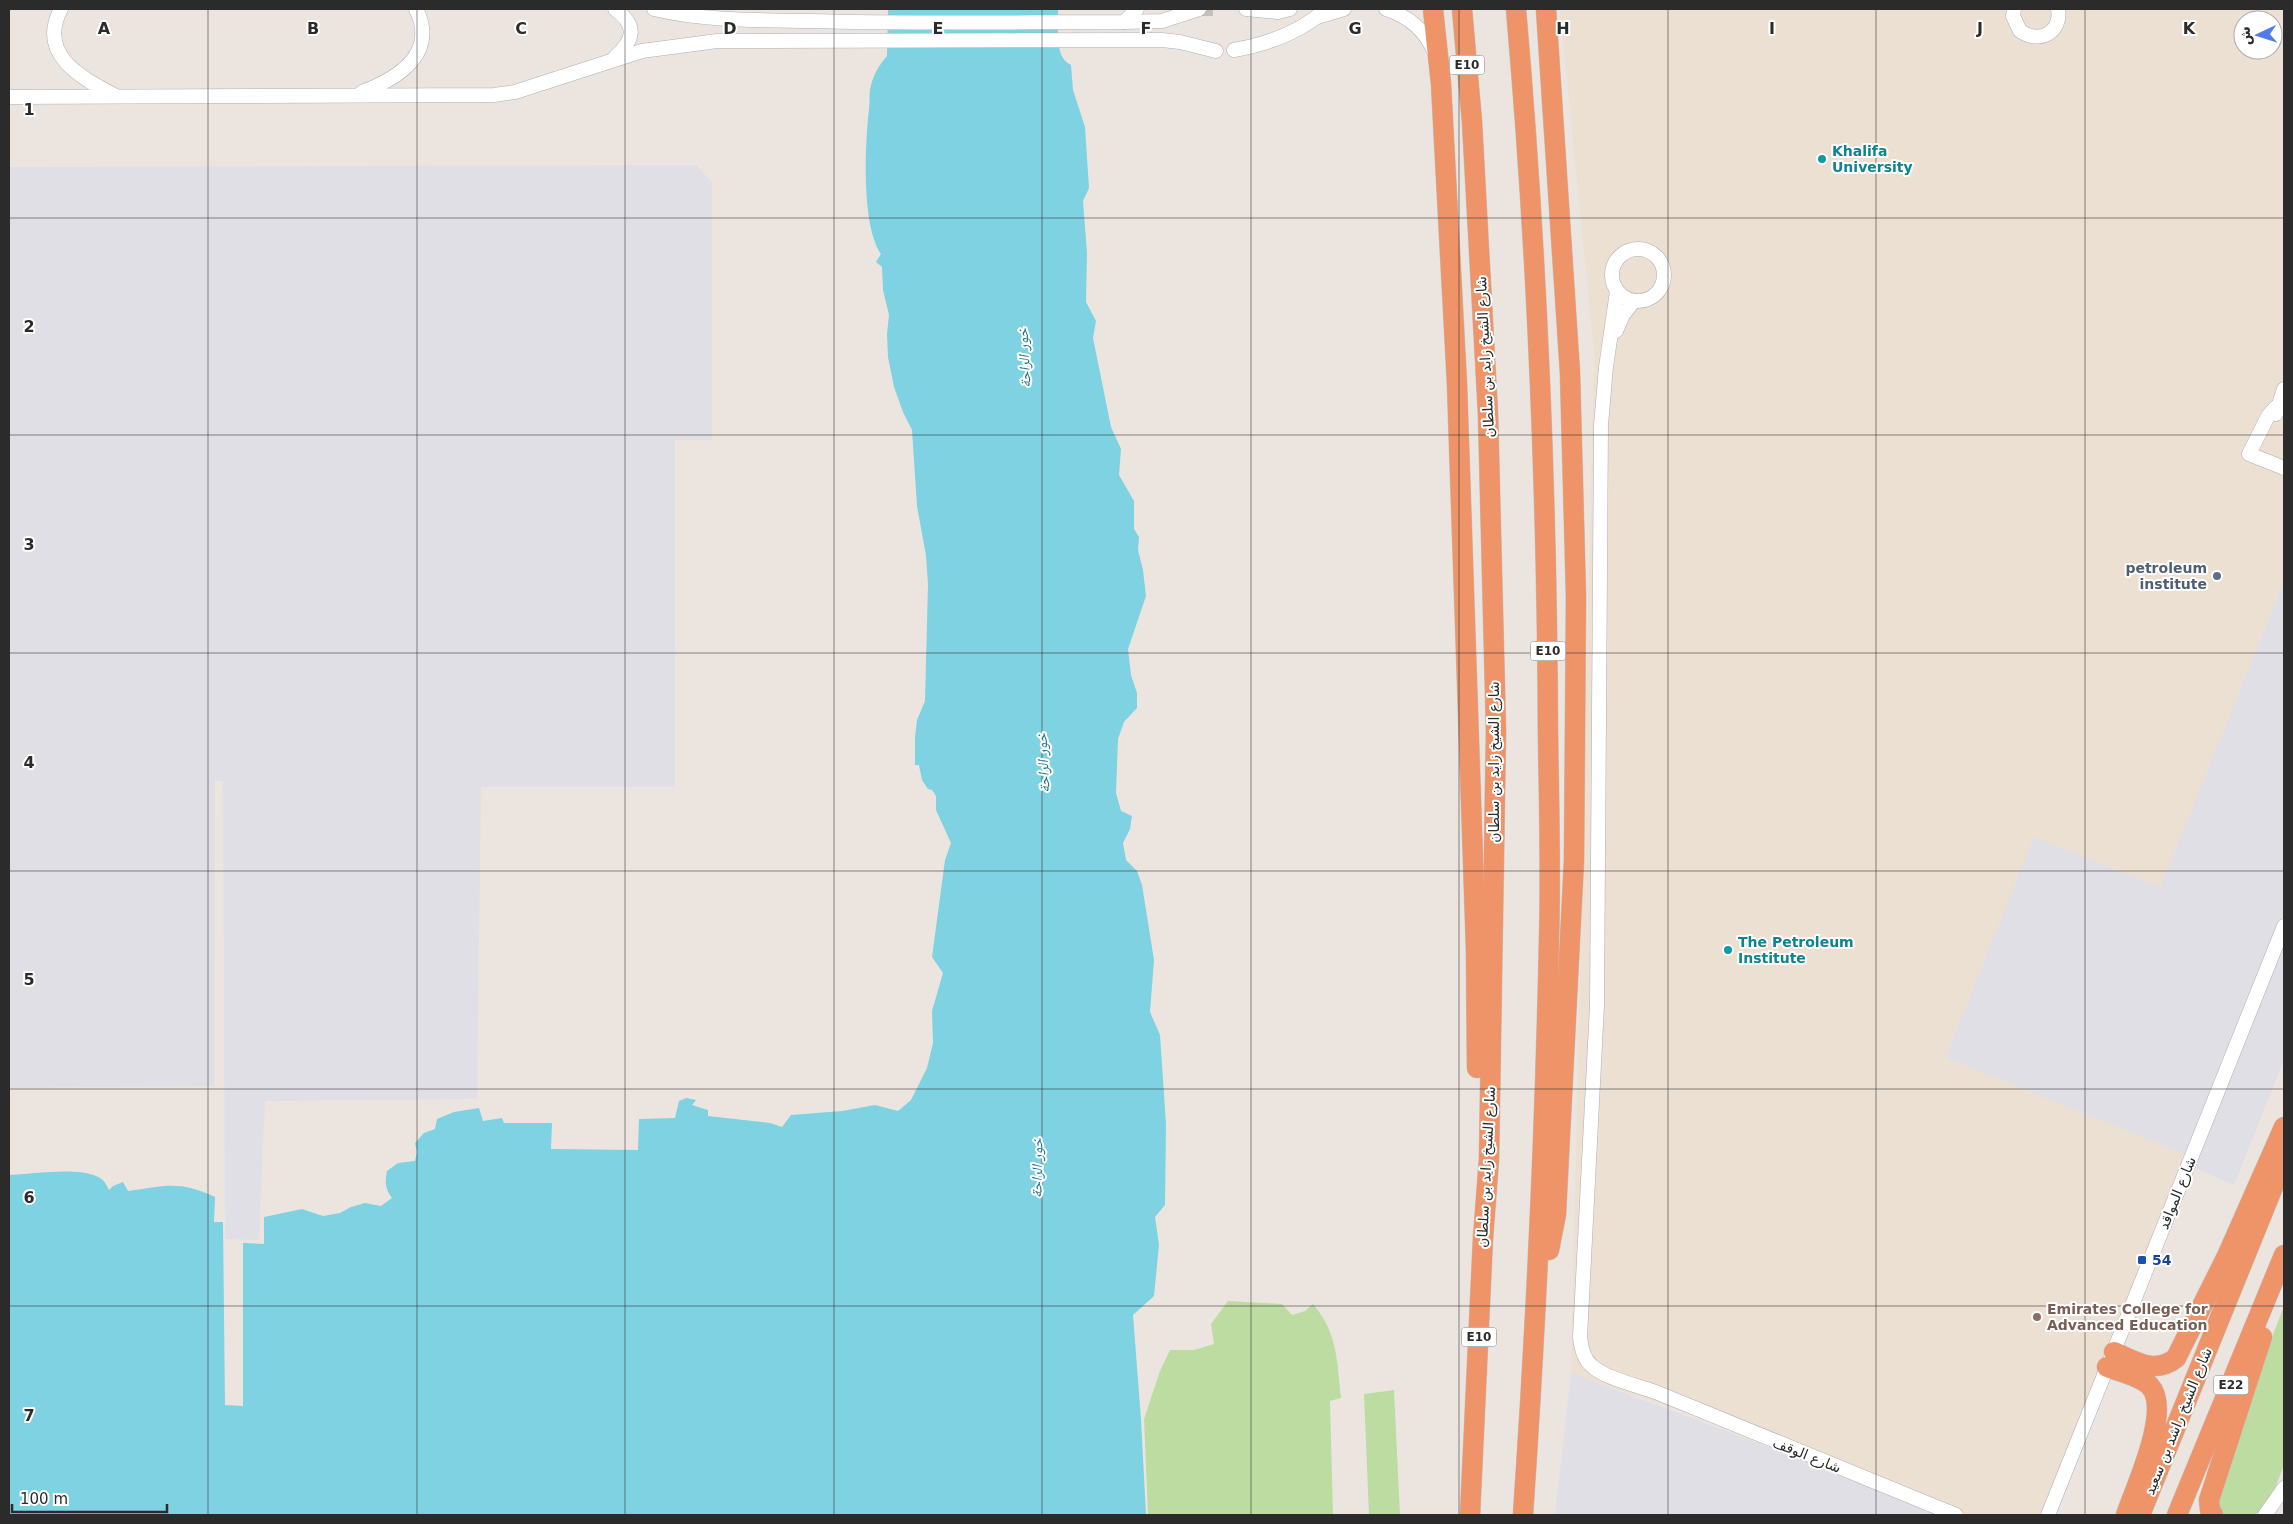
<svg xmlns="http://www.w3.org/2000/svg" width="2293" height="1524" font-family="'DejaVu Sans','Noto Naskh Arabic',sans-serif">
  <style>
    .industrial { fill: #e0dfe5 }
    .education { fill: #ebe0d1; fill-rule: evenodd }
    .green { fill: #bcdca2 }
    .water { fill: #7ed2e2 }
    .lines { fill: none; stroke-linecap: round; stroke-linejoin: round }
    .minor-tunnel { stroke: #c5c0bb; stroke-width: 14; stroke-dasharray: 14 7; stroke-linecap: butt }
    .minor-casing { stroke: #acafb6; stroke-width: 15 }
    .highway-casing { stroke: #c4c4c4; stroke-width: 21 }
    .minor { stroke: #fff; stroke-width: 14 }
    .highway { stroke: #ee9468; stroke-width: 20 }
    .grid { fill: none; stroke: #2b2b2b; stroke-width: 1; stroke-opacity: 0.55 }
    .culture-dot { fill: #0f9aa8; stroke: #fff; stroke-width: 2 }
    .service-dot { fill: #5c6f8a; stroke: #fff; stroke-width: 2 }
    .transit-dot { fill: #1a4fb4; stroke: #fff; stroke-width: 2 }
    .education-dot { fill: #8d6e63; stroke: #fff; stroke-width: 2 }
    .labels { text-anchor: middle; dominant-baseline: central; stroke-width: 4; stroke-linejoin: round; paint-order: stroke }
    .shield { fill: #fff; stroke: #6b6b6b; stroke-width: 1 }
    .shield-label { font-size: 12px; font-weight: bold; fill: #2b2b2b }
    .culture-label { font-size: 14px; font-weight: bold; fill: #0d838f; stroke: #fff; text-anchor: start }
    .street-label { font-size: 14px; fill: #2b2b2b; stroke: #fff }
    .service-label { font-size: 14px; font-weight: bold; fill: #4e5e75; stroke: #fff; text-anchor: end }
    .transit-label { font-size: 14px; font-weight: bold; fill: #164399; stroke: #fff; text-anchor: start }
    .education-label { font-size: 14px; font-weight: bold; fill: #785e54; stroke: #fff; text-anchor: start }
    .water-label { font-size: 15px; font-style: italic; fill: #1c748f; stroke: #fff }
    .grid-label { font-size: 16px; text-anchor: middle; font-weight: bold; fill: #2b2b2b; stroke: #fff; stroke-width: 4; stroke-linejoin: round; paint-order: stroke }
  </style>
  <rect width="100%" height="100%" fill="#ece5df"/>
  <!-- industrial -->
  <g class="industrial">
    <polygon points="696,165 712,182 712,440 675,440 675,787 481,787 477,1099 265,1101 259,1240 225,1239 223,781 215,781 215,773 214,1086 9,1088 9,167"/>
    <polygon points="2284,581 2284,1060 2234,1185 1945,1058 2034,836 2160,887"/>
    <polygon points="1571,1373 1950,1515 1555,1515"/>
  </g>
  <!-- education -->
  <path class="education" d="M1560,9H2284V581L2160,887L2034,837L1945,1057L2192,1157L2048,1515H1956L1789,1448L1571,1373L1594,353ZM2243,20H2273V50H2243Z"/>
  <!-- green -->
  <g class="green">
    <path d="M1228,1301L1282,1304L1292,1315L1305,1311L1313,1304C1338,1333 1337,1362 1341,1398L1330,1401L1333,1515H1148L1144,1419L1160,1371L1170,1350H1194L1214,1344L1211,1324Z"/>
    <polygon points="2284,1306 2284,1465 2272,1496 2262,1511 2252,1515 2220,1515 2216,1501 2255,1382"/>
    <polygon points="1394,1390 1400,1515 1369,1515 1364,1394"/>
  </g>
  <!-- water -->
  <path class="water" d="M888,9H1058C1059,25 1053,57 1071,65L1073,90L1085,127L1089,188L1083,201L1087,253L1086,302L1096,321L1093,338L1111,427L1121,449L1119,475L1134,501V529L1139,537L1138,550L1143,570L1146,596L1128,649L1131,675L1137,693V708L1124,722L1118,739L1116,793L1121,811L1132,816L1130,829L1123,843L1126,860L1137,871L1142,885L1154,960L1150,1012L1160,1035L1166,1124L1165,1205L1155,1217L1159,1245L1154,1296L1133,1315L1141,1419L1146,1515H9V1175C31,1174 76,1167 96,1176C103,1178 106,1184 109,1190L113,1186L123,1182L128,1191C165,1186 179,1180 215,1197L214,1222H223L225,1405L243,1406V1243L264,1244V1217L302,1209L323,1216L340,1213L351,1207L365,1203L381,1206L392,1198C385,1189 385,1182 387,1171L398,1163L415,1161L417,1152L415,1143L424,1133L435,1129L437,1119L454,1112L479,1108L483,1121L502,1118L504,1123H552L551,1149L638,1150L639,1119L675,1118L679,1101L686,1098L696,1100L692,1105L708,1110V1116L770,1123L782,1127L791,1115L842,1111L875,1105L898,1111L911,1100L927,1068L933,1043L932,1011L943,973L932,957L945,860L951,843L936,810V796L932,790L928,789L922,780L919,765H915V737L917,720L925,701L928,584L926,556L917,506L912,430L903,412L894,387L888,357L887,334L889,315L883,290L882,267L876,262L881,254C861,225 865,144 869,109C870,103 869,96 870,90C872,77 879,65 887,56Z"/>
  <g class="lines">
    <!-- minor-tunnel -->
    <polyline class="minor-tunnel" points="1199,9 1215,9"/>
    <defs>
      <g id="minor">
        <path d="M61,9C37,54 80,77 114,95"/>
        <path d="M654,9C704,21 758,20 809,21C914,24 1019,22 1124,22L1162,21L1199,9"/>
        <polyline points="1246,9 1278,12 1290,9"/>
        <path d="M1386,9C1409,17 1424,29 1434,51"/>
        <path d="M2014,9L2013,16L2020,31C2039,44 2062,33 2058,9"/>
        <polyline points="1317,17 1344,9"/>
        <polyline points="1124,22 1137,9"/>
        <path d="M1234,50C1268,44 1300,33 1326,9"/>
        <path d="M615,57C634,40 638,26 615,9"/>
        <path d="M362,92C399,78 438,53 416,9"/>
        <polyline points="9,97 494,95 515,92 642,51 717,41 1162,40 1180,42 1216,51"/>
        <circle cx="1638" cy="275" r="26"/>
        <path d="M1617,291L1606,367L1601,425L1597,1005L1580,1337C1581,1347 1583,1359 1592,1366C1606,1379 1640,1386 1658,1393L1956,1515"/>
        <polyline points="1616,331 1623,315 1634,301"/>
        <polyline points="2276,407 2268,416 2249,454 2284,468"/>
        <polyline points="2276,414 2284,389"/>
        <polyline points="2048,1515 2284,926"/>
        <polyline points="2265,1515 2284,1488"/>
      </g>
      <g id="highway">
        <polyline points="1433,9 1441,84 1457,384 1476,950 1477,1068"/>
        <polyline points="1462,9 1472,122 1488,414 1496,731 1489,1159 1483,1238 1470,1515"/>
        <path d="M1516,9C1537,250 1547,493 1548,735C1549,803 1551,872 1549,940C1545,1132 1536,1324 1523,1515"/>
        <polyline points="1546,9 1570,373 1576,597 1574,860 1556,1214 1549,1250"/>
        <path d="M2114,1352C2135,1361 2155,1375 2176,1358L2227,1256L2284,1127"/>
        <path d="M2107,1367C2120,1372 2140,1376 2150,1386C2172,1410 2135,1488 2126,1515"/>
        <polyline points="2140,1515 2284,1160"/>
        <polyline points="2177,1515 2284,1255"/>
        <polyline points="2213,1515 2210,1510 2209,1500 2262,1337"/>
      </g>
    </defs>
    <!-- minor casing -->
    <use href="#minor" class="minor-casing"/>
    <!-- highway casing -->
    <use href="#highway" class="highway-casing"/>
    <!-- minor -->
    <use href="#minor" class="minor"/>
    <!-- highway -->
    <use href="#highway" class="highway"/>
  </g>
  <!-- grid -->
  <path class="grid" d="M208,9V1515M417,9V1515M625,9V1515M834,9V1515M1042,9V1515M1251,9V1515M1459,9V1515M1668,9V1515M1876,9V1515M2085,9V1515M9,218H2284M9,435H2284M9,653H2284M9,871H2284M9,1089H2284M9,1306H2284"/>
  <!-- markers -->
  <g class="culture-dot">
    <circle cx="1822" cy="159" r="5"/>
    <circle cx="1728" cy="950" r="5"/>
  </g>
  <circle class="service-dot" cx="2217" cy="576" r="5"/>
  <rect class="transit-dot" x="2137" y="1255" width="10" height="10" rx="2.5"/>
  <circle class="education-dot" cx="2037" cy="1317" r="5"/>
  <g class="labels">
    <!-- shield labels -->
    <g class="shield">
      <rect x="1449.5" y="55.5" width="35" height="19" rx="4"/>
      <rect x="1530.5" y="641.5" width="35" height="19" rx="4"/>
      <rect x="1461.5" y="1327.5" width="35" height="19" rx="4"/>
      <rect x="2213.5" y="1375.5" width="35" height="19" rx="4"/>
    </g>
    <g class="shield-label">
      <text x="1467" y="65">E10</text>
      <text x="1548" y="651">E10</text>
      <text x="1479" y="1337">E10</text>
      <text x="2231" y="1385">E22</text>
    </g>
    <!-- culture labels -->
    <g class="culture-label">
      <text x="1832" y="151">Khalifa<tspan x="1832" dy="16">University</tspan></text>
      <text x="1738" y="942">The Petroleum<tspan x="1738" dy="16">Institute</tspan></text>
    </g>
    <!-- street labels -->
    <g class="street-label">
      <text transform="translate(1485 357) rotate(-93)">شارع الشيخ زايد بن سلطان</text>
      <text transform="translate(1494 762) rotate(-90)">شارع الشيخ زايد بن سلطان</text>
      <text transform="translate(1486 1167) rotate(-87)">شارع الشيخ زايد بن سلطان</text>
      <text transform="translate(2177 1193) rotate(-68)">شارع المواقد</text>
      <text transform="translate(2178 1421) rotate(-68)">شارع الشيخ راشد بن سعيد</text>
      <text transform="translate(1807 1455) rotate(22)">شارع الوقف</text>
    </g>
    <!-- service labels -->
    <g class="service-label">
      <text x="2207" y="568">petroleum<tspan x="2207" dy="16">institute</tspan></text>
    </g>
    <!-- transit labels -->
    <g class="transit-label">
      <text x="2152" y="1260">54</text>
    </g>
    <!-- education labels -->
    <g class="education-label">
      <text x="2047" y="1309">Emirates College for<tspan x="2047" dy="16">Advanced Education</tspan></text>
    </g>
    <!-- water labels -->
    <g class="water-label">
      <text transform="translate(1024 358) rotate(-93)">خور الراحة</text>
      <text transform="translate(1043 763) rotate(-93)">خور الراحة</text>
      <text transform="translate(1037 1168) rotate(-89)">خور الراحة</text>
    </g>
  </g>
  <g class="grid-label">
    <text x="104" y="34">A</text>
    <text x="313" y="34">B</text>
    <text x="521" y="34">C</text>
    <text x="730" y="34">D</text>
    <text x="938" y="34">E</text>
    <text x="1146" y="34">F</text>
    <text x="1355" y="34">G</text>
    <text x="1563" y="34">H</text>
    <text x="1772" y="34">I</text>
    <text x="1980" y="34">J</text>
    <text x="2189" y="34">K</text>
    <text x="29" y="115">1</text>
    <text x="29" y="332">2</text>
    <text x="29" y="550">3</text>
    <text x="29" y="768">4</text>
    <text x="29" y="985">5</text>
    <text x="29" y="1203">6</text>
    <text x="29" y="1421">7</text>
  </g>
  <!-- border -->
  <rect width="2293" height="1524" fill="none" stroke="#2b2b2b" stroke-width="20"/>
  <!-- north arrow -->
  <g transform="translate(2258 35) rotate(266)"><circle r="24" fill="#ffffff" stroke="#aaaaaa"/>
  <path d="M0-4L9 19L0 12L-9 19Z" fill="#517de7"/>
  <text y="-8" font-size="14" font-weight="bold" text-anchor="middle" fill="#2b2b2b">ش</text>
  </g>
  <!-- scale -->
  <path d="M12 1504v8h155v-8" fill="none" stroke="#2b2b2b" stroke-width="2.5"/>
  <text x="20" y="1504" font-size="15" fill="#2b2b2b" stroke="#ffffff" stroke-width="4" paint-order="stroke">100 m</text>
</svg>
